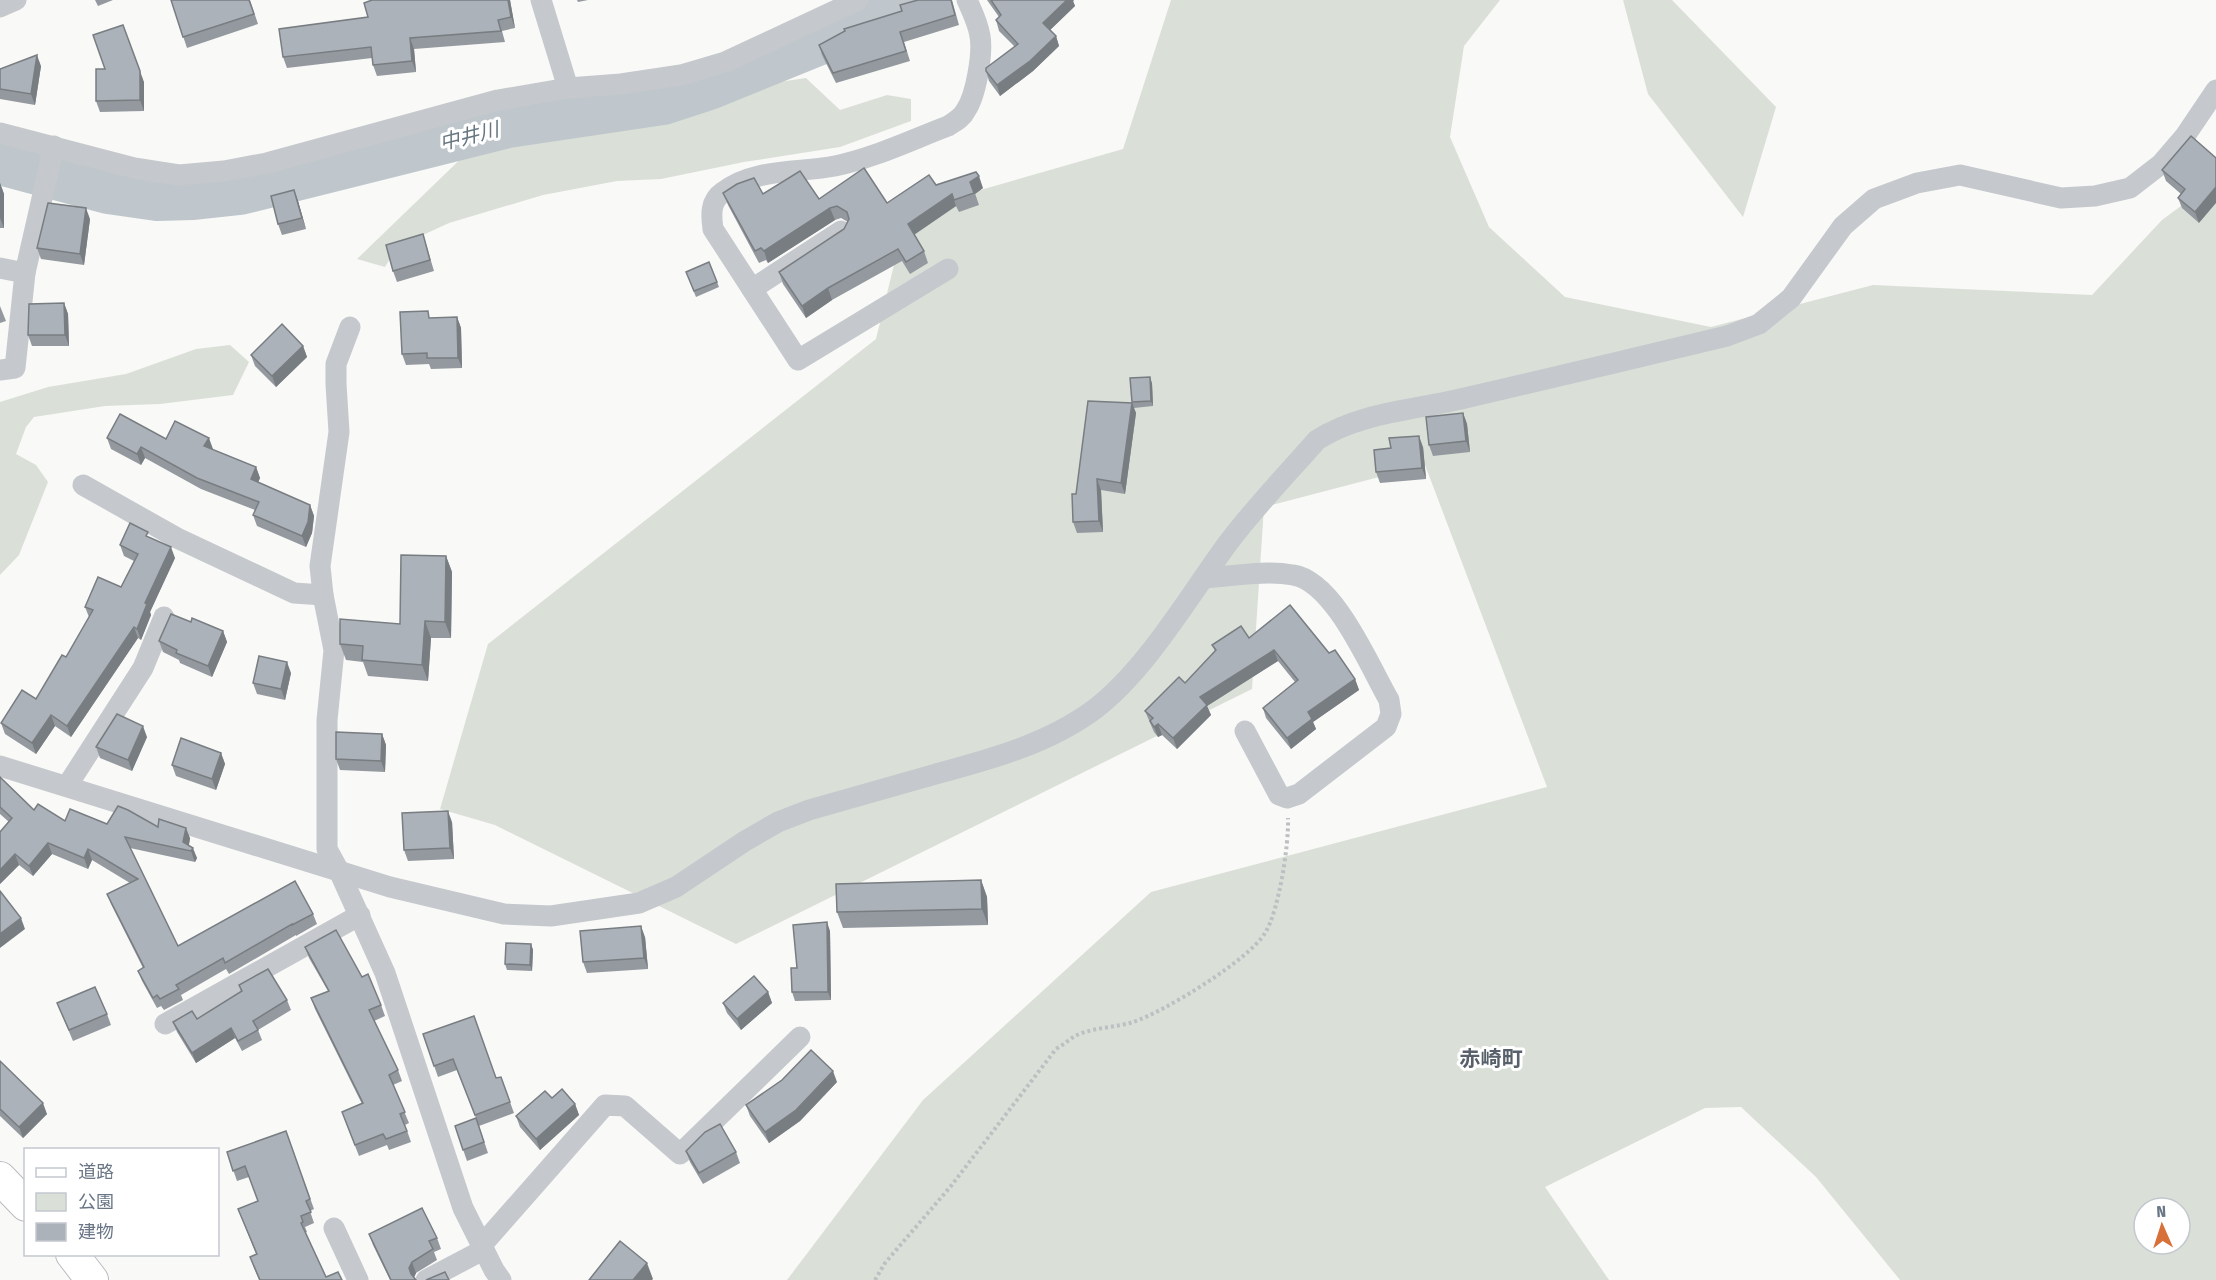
<svg xmlns="http://www.w3.org/2000/svg" width="2216" height="1280" font-family="'Fira Sans Condensed','Noto Sans JP',sans-serif">
  <style>
    .green { fill: #dae0d8; fill-rule: evenodd }
    .lines { fill: none; stroke-linecap: round; stroke-linejoin: round }
    .river { stroke: #bfc7cc; stroke-width: 44 }
    .primary-casing { stroke: #b8bcc0; stroke-width: 34 }
    .path { stroke: #bdbfc2; stroke-width: 4; stroke-dasharray: 3 3; stroke-linecap: butt }
    .minor { stroke: #c5c8cc; stroke-width: 21 }
    .primary { stroke: #fff; stroke-width: 32 }
    .wall { fill: #94999f }
    .shaded-wall { fill: #787d82 }
    .building { fill: #acb2b9; stroke: #787d82; stroke-width: 1.5 }
    .labels { text-anchor: middle; dominant-baseline: central; stroke-width: 6; stroke-linejoin: round; paint-order: stroke }
    .water-label { font-size: 20px; font-style: italic; fill: #667780; stroke: #fff }
    .quarter-label { font-size: 21px; font-weight: bold; fill: #58606b; stroke: #fff }
  </style>
  <rect width="100%" height="100%" fill="#f9f9f7"/>
  <!-- green -->
  <g class="green">
    <path d="M1171,0H1500L1464,46L1450,137L1489,227L1565,297L1711,327L1873,285L2092,295L2162,220L2216,180V1280H1900L1816,1177L1741,1107L1705,1108L1545,1187L1609,1280H787L923,1100L1151,892L1547,787L1425,465L1264,507L1252,689L736,944L495,825L440,809L488,644L876,339L907,211L1123,149ZM2144,1208H2180V1244H2144Z"/>
    <polygon points="1623,0 1672,0 1776,107 1743,217 1648,94"/>
    <polygon points="806,78 840,110 887,95 911,99 911,121 840,147 744,162 661,179 617,181 543,195 449,223 397,247 385,267 357,259 473,147 544,135 588,123 650,112 717,104 766,84"/>
    <polygon points="230,345 249,362 233,395 160,404 105,406 34,417 26,427 16,454 36,465 48,482 19,555 0,575 0,402 48,387 126,374 196,349"/>
  </g>
  <g class="lines">
    <!-- river -->
    <polyline class="river" points="0,163 108,192 157,199 194,198 240,193 508,126 663,103 709,88 926,0"/>
    <defs>
      <g id="primary">
        <polyline points="0,1178 26,1205"/>
        <polyline points="72,1254 92,1280"/>
      </g>
    </defs>
    <!-- primary casing -->
    <use href="#primary" class="primary-casing"/>
    <!-- path -->
    <path class="path" d="M875,1280L885,1263L951,1186L1056,1049C1063,1045 1069,1040 1075,1036C1093,1027 1115,1028 1133,1022C1164,1012 1249,960 1265,933C1279,911 1289,844 1288,818"/>
    <!-- minor -->
    <g class="minor">
      <polyline points="541,0 568,88"/>
      <polyline points="0,7 16,0"/>
      <polyline points="0,133 134,168 179,175 224,171 267,163 498,100 568,88 621,84 681,75 725,62 858,0"/>
      <polyline points="0,268 25,273"/>
      <path d="M948,269L798,360L713,229C711,215 710,201 723,192C754,168 799,173 835,166C874,158 911,140 948,126C956,121 962,118 966,110C976,95 983,54 980,36C978,23 972,11 967,0"/>
      <polyline points="752,289 841,231"/>
      <polyline points="350,327 336,364 336,384 339,432 320,566 323,595 334,650 327,720 327,849 339,871 385,973 463,1208 494,1270 501,1280"/>
      <polyline points="0,370 15,368 25,273 54,146"/>
      <polyline points="83,485 177,538 294,593 323,595"/>
      <path d="M1205,578C1234,576 1264,570 1293,575C1334,581 1369,665 1389,700L1391,714L1386,727L1299,794L1287,798L1279,795L1245,731"/>
      <path d="M0,766L390,887L504,914L551,916L639,903L676,887L745,841L778,822L809,810C851,798 894,786 936,774C991,759 1048,744 1095,709C1147,669 1189,596 1228,543C1255,507 1287,474 1317,440C1360,412 1416,410 1465,398C1552,378 1640,357 1727,336L1759,324L1791,298L1843,226L1874,199L1917,183L1960,175L2061,198L2095,196L2130,188L2161,164L2185,136L2216,90"/>
      <polyline points="67,786 143,668 164,617"/>
      <polyline points="165,1024 360,915"/>
      <polyline points="334,1228 358,1280"/>
      <polyline points="481,1246 605,1105 625,1106 680,1154 800,1037"/>
      <polyline points="426,1280 483,1250"/>
    </g>
    <!-- primary -->
    <use href="#primary" class="primary"/>
  </g>
  <!-- wall -->
  <g class="wall">
    <polygon points="95,0 113,0 98,6"/>
    <polygon points="171,0 250,0 258,24 187,48"/>
    <polygon points="510,0 515,28 502,31 505,42 414,49 416,72 377,76 373,65 372,58 287,68 283,57"/>
    <polygon points="577,0 588,0 578,2"/>
    <polygon points="952,0 959,25 904,42 910,61 836,83 822,55 819,45"/>
    <polygon points="987,0 1074,0 1073,1 1075,6 1050,30 1056,36 1059,46 1033,71 1000,96 989,81 986,71 1015,47 999,31 996,20 999,17"/>
    <polygon points="41,66 35,105 0,99 0,69"/>
    <polygon points="105,69 144,82 144,111 100,112 96,101"/>
    <polygon points="2191,136 2199,223 2182,208 2178,198 2181,194 2166,181 2162,170"/>
    <polygon points="0,183 4,194 4,228 0,228"/>
    <polygon points="936,185 983,188 975,194 979,205 959,212 956,206 914,235 924,251 928,263 910,274 902,261 832,300 806,318 783,284 779,272 844,229 848,222 841,218 835,220 768,263 766,260 759,263 728,205 723,193 763,194 887,203"/>
    <polygon points="294,190 298,201 306,229 282,235 278,224"/>
    <polygon points="90,219 84,265 41,259 37,248"/>
    <polygon points="423,234 434,271 397,282 393,271"/>
    <polygon points="709,262 719,287 696,297 686,272"/>
    <polygon points="64,303 68,314 69,346 32,346 28,335"/>
    <polygon points="0,306 6,321 0,323"/>
    <polygon points="457,317 461,328 462,368 431,369 429,364 406,365 402,354 431,318"/>
    <polygon points="303,346 307,357 276,387 255,366 251,355"/>
    <polygon points="1152,383 1153,406 1134,408 1136,413 1125,494 1101,490 1103,532 1077,533 1073,522 1132,403"/>
    <polygon points="1463,413 1467,424 1470,452 1433,456 1429,445"/>
    <polygon points="107,438 166,439 213,449 212,450 256,467 260,478 258,482 310,505 314,516 312,533 306,547 257,526 253,515 255,510 201,489 145,458 141,465 111,449"/>
    <polygon points="1423,447 1426,479 1380,483 1376,472"/>
    <polygon points="150,537 175,558 150,612 151,615 141,640 138,638 71,737 55,726 36,754 5,734 1,723 36,699 66,657 89,617 85,607 121,587 134,561 124,556 120,545"/>
    <polygon points="446,556 452,572 451,638 431,638 428,681 368,676 363,662 346,660 340,644 400,624"/>
    <polygon points="191,622 223,631 227,642 212,677 180,663 179,660 163,652 159,641"/>
    <polygon points="1249,638 1329,653 1355,679 1359,690 1313,722 1316,729 1291,749 1266,718 1263,708 1295,682 1278,661 1207,706 1211,715 1177,749 1162,735 1158,737 1154,732 1145,711 1185,683 1215,651 1212,645"/>
    <polygon points="291,673 285,700 257,694 253,683"/>
    <polygon points="382,734 386,745 385,772 340,770 336,759"/>
    <polygon points="147,737 132,771 100,758 96,747"/>
    <polygon points="221,753 225,764 216,790 176,776 172,765"/>
    <polygon points="0,777 34,810 65,821 158,827 190,838 189,845 197,858 195,862 130,848 178,946 313,914 317,924 296,936 296,935 229,974 226,969 181,995 183,1000 164,1010 161,1006 157,1008 142,981 138,971 143,968 111,904 107,894 130,883 92,860 88,869 52,854 33,876 19,865 0,884 9,822 0,814"/>
    <polygon points="452,822 454,859 408,861 404,850"/>
    <polygon points="981,880 987,897 988,925 843,928 837,912"/>
    <polygon points="830,931 831,1000 795,1001 792,992 797,968"/>
    <polygon points="645,937 648,969 587,973 583,962"/>
    <polygon points="531,944 533,950 532,971 507,970 505,964"/>
    <polygon points="305,947 362,977 381,1005 385,1016 374,1021 398,1070 402,1081 393,1085 409,1123 405,1125 411,1142 389,1150 387,1145 359,1156 346,1123 362,1104 315,1009 311,998 328,991 309,958"/>
    <polygon points="239,985 287,1000 291,1010 258,1030 262,1040 242,1051 235,1038 196,1063 177,1032 173,1022 197,1019 241,992"/>
    <polygon points="768,992 772,1003 741,1030 727,1013 723,1003"/>
    <polygon points="57,1003 107,1014 111,1025 73,1041"/>
    <polygon points="423,1034 496,1078 501,1077 514,1113 479,1126 488,1153 467,1161 455,1126 476,1118 457,1070 438,1077"/>
    <polygon points="0,1061 47,1114 23,1138 0,1116"/>
    <polygon points="837,1082 800,1121 769,1143 750,1116 746,1105"/>
    <polygon points="552,1098 575,1104 579,1115 540,1150 520,1127 516,1116"/>
    <polygon points="286,1131 314,1209 310,1211 314,1223 305,1227 307,1232 305,1233 326,1277 342,1280 259,1280 254,1268 250,1257 256,1254 238,1209 258,1201 249,1177 237,1181 227,1152"/>
    <polygon points="686,1151 736,1152 740,1163 703,1184 690,1162"/>
    <polygon points="369,1234 437,1238 441,1249 434,1252 437,1260 416,1273 414,1278 416,1280 390,1280 373,1245"/>
  </g>
  <!-- shaded-wall -->
  <g class="shaded-wall">
    <polygon points="508,0 510,0 515,28 511,17"/>
    <polygon points="1067,0 1074,0 1073,1 1075,6 1047,33 1043,23"/>
    <polygon points="1056,36 1059,46 1033,71 1000,96 997,85"/>
    <polygon points="410,38 414,49 416,72 412,61"/>
    <polygon points="37,55 41,66 35,105 31,94"/>
    <polygon points="140,71 144,82 144,111 140,100"/>
    <polygon points="979,176 983,188 975,194 979,205 970,182"/>
    <polygon points="0,183 4,194 4,228 0,218"/>
    <polygon points="2216,187 2216,203 2199,223 2195,212"/>
    <polygon points="294,190 298,201 306,229 302,218"/>
    <polygon points="952,194 956,206 912,236 908,224"/>
    <polygon points="86,208 90,219 84,265 80,254"/>
    <polygon points="830,208 835,220 768,263 764,251"/>
    <polygon points="828,288 832,300 806,318 802,306"/>
    <polygon points="64,303 68,314 69,346 65,335"/>
    <polygon points="457,317 461,328 462,368 458,358"/>
    <polygon points="303,346 307,357 276,387 272,376"/>
    <polygon points="1150,377 1152,383 1153,406 1151,401"/>
    <polygon points="1132,403 1136,413 1125,494 1121,483"/>
    <polygon points="1463,413 1467,424 1470,452 1466,441"/>
    <polygon points="1419,436 1423,447 1426,479 1422,468"/>
    <polygon points="209,438 213,449 208,457 204,446"/>
    <polygon points="141,447 145,458 141,465 137,454"/>
    <polygon points="256,467 260,478 255,490 251,479"/>
    <polygon points="1097,479 1101,490 1103,532 1099,521"/>
    <polygon points="310,505 314,516 312,533 306,547 302,536"/>
    <polygon points="171,547 175,558 150,612 151,615 141,640 137,629 145,603"/>
    <polygon points="446,556 452,572 451,638 445,622"/>
    <polygon points="425,621 431,638 428,681 422,665"/>
    <polygon points="134,627 138,638 71,737 67,726"/>
    <polygon points="223,631 227,642 212,677 208,666"/>
    <polygon points="1274,650 1278,661 1207,706 1211,715 1177,749 1173,738 1200,697"/>
    <polygon points="287,662 291,673 285,700 281,689"/>
    <polygon points="1355,679 1359,690 1313,722 1316,729 1291,749 1287,738 1308,712"/>
    <polygon points="51,715 55,726 36,754 32,743"/>
    <polygon points="1158,724 1162,735 1158,737 1154,727"/>
    <polygon points="143,726 147,737 132,771 128,760"/>
    <polygon points="382,734 386,745 385,772 381,761"/>
    <polygon points="221,753 225,764 216,790 212,779"/>
    <polygon points="448,811 452,822 454,859 450,848"/>
    <polygon points="186,828 190,838 188,850 183,842"/>
    <polygon points="48,843 52,854 33,876 29,866"/>
    <polygon points="193,848 197,858 195,862 191,851"/>
    <polygon points="88,849 92,860 88,869 84,858"/>
    <polygon points="15,854 19,865 0,884 0,870"/>
    <polygon points="981,880 987,897 988,925 982,909"/>
    <polygon points="21,918 25,929 0,948 0,934"/>
    <polygon points="827,922 830,931 831,1000 828,992"/>
    <polygon points="641,926 645,937 648,969 644,958"/>
    <polygon points="531,944 533,950 532,971 530,965"/>
    <polygon points="768,992 772,1003 741,1030 737,1019"/>
    <polygon points="231,1028 235,1038 196,1063 192,1053"/>
    <polygon points="833,1071 837,1082 800,1121 769,1143 765,1132"/>
    <polygon points="43,1103 47,1114 23,1138 19,1127"/>
    <polygon points="575,1104 579,1115 540,1150 536,1139"/>
    <polygon points="412,1262 416,1273 413,1279 411,1274 409,1268"/>
    <polygon points="647,1263 653,1279 652,1280 633,1280"/>
  </g>
  <!-- building -->
  <g class="building">
    <polygon points="171,0 249,0 254,14 183,37"/>
    <polygon points="372,0 508,0 511,17 498,20 501,31 410,38 412,61 373,65 371,47 283,57 279,29 368,17 364,3"/>
    <polygon points="918,0 951,0 955,15 900,32 906,51 833,73 819,45 845,31 844,29 902,11 900,5"/>
    <polygon points="991,0 1067,0 1043,23 1056,36 1030,61 997,85 986,71 986,68 1018,44 996,20 1001,15"/>
    <polygon points="123,25 140,71 140,100 96,101 96,69 105,69 93,35"/>
    <polygon points="37,55 31,94 0,89 0,69"/>
    <polygon points="2191,136 2216,158 2216,187 2195,212 2178,198 2185,189 2162,170"/>
    <polygon points="864,168 887,203 929,175 936,185 976,172 979,176 970,182 974,193 954,200 952,194 908,224 924,251 906,262 898,249 828,288 802,306 779,272 844,229 849,219 847,212 837,206 830,208 764,251 761,248 755,251 723,193 737,184 754,178 763,194 800,171 819,199"/>
    <polygon points="294,190 302,218 278,224 271,196"/>
    <polygon points="48,203 86,208 80,254 37,248"/>
    <polygon points="423,234 430,260 393,271 386,245"/>
    <polygon points="709,262 717,282 694,291 686,272"/>
    <polygon points="64,303 65,335 28,335 29,304"/>
    <polygon points="428,311 429,318 457,317 458,358 427,358 427,353 402,354 400,312"/>
    <polygon points="282,324 303,346 272,376 251,355"/>
    <polygon points="1150,377 1151,401 1132,402 1130,378"/>
    <polygon points="1088,401 1132,403 1121,483 1097,479 1099,521 1073,522 1072,494 1076,494"/>
    <polygon points="1463,413 1466,441 1429,445 1426,417"/>
    <polygon points="120,414 166,439 175,421 209,438 204,446 256,467 251,479 310,505 308,522 302,536 253,515 259,502 197,478 141,447 137,454 107,438"/>
    <polygon points="1419,436 1422,468 1376,472 1374,450 1391,448 1389,438"/>
    <polygon points="130,523 148,532 146,536 171,547 145,603 147,604 137,629 134,627 67,726 51,715 32,743 1,723 22,690 36,699 62,655 66,657 93,610 85,607 98,577 121,587 138,554 120,545"/>
    <polygon points="401,555 446,556 445,622 425,621 422,665 362,660 363,646 340,644 340,619 400,624"/>
    <polygon points="1290,605 1329,653 1335,650 1355,679 1308,712 1312,719 1287,738 1263,708 1298,680 1274,650 1200,697 1207,705 1173,738 1158,724 1154,727 1150,721 1153,718 1145,711 1179,677 1185,683 1216,650 1212,645 1241,626 1249,638"/>
    <polygon points="171,614 191,622 192,618 223,631 208,666 176,653 177,650 159,641"/>
    <polygon points="259,656 287,662 281,689 253,683"/>
    <polygon points="117,714 143,726 128,760 96,747"/>
    <polygon points="336,732 382,734 381,761 336,759"/>
    <polygon points="181,738 221,753 212,779 172,765"/>
    <polygon points="0,777 34,810 38,804 65,821 70,809 107,824 118,806 128,810 158,827 159,819 186,828 183,842 193,848 191,851 125,837 178,946 295,881 313,914 292,925 292,924 225,963 223,958 176,985 179,989 160,999 157,995 153,998 138,971 144,967 107,894 138,879 88,849 84,858 48,843 29,866 15,854 0,870 0,832 12,818 0,807"/>
    <polygon points="448,811 450,848 404,850 402,813"/>
    <polygon points="981,880 982,909 837,912 836,884"/>
    <polygon points="0,891 21,918 0,934"/>
    <polygon points="827,922 828,992 792,992 791,968 797,968 793,925"/>
    <polygon points="641,926 644,958 583,962 580,931"/>
    <polygon points="336,930 362,977 368,974 381,1005 369,1010 398,1070 389,1075 405,1112 400,1114 407,1131 386,1139 383,1134 355,1145 342,1112 363,1103 311,998 329,991 305,947"/>
    <polygon points="506,943 531,944 530,965 505,964"/>
    <polygon points="268,969 287,1000 253,1021 258,1030 238,1041 231,1028 192,1053 173,1022 192,1011 197,1019 242,991 239,985"/>
    <polygon points="754,976 768,992 737,1019 723,1003"/>
    <polygon points="95,987 107,1014 69,1030 57,1003"/>
    <polygon points="474,1016 496,1078 501,1077 510,1102 475,1115 453,1059 434,1066 423,1034"/>
    <polygon points="811,1050 833,1071 796,1110 765,1132 746,1105 782,1080"/>
    <polygon points="0,1061 43,1103 19,1127 0,1109"/>
    <polygon points="562,1089 575,1104 536,1139 516,1116 545,1091 552,1098"/>
    <polygon points="476,1118 484,1142 463,1150 455,1126"/>
    <polygon points="720,1124 736,1152 699,1173 686,1151 705,1132"/>
    <polygon points="286,1131 310,1199 306,1201 311,1212 301,1216 303,1222 301,1223 326,1277 338,1272 342,1280 260,1280 250,1257 257,1254 238,1209 258,1201 245,1166 233,1171 227,1152"/>
    <polygon points="422,1208 437,1238 429,1241 433,1249 412,1262 409,1268 411,1274 416,1280 391,1280 369,1234"/>
    <polygon points="620,1241 647,1263 633,1280 589,1280"/>
    <polygon points="445,1272 449,1280 426,1280"/>
  </g>
  <g class="labels">
    <!-- water labels -->
    <g class="water-label">
      <text transform="translate(469 136) rotate(-14)">中井川</text>
    </g>
    <!-- quarter labels -->
    <g class="quarter-label">
      <text x="1491" y="1059">赤崎町</text>
    </g>
  </g>
  <!-- legend -->
  <rect x="24" y="1148" width="195" height="108" fill="#ffffff" stroke="#c3c8cf" stroke-width="1.5"/>
  <rect x="36" y="1168" width="30" height="9" fill="#ffffff" stroke="#c3c8cf" stroke-width="1.5"/>
  <text x="78" y="1178" font-size="18" fill="#6a7686">道路</text>
  <rect x="36" y="1193" width="30" height="18" fill="#dae0d8" stroke="#c3c8cf" stroke-width="1.5"/>
  <text x="78" y="1208" font-size="18" fill="#6a7686">公園</text>
  <rect x="36" y="1223" width="30" height="18" fill="#acb2b9" stroke="#c3c8cf" stroke-width="1.5"/>
  <text x="78" y="1238" font-size="18" fill="#6a7686">建物</text>
  <!-- north arrow -->
  <g transform="translate(2162 1226) rotate(357)"><circle r="28" fill="#ffffff" stroke="#c3c8cf" stroke-width="1.5"/>
  <path d="M0-4.5L10 22L0 15L-10 22Z" fill="#d77039"/>
  <text y="-9" font-size="16" font-weight="bold" text-anchor="middle" fill="#6a7686">N</text>
  </g>
</svg>
